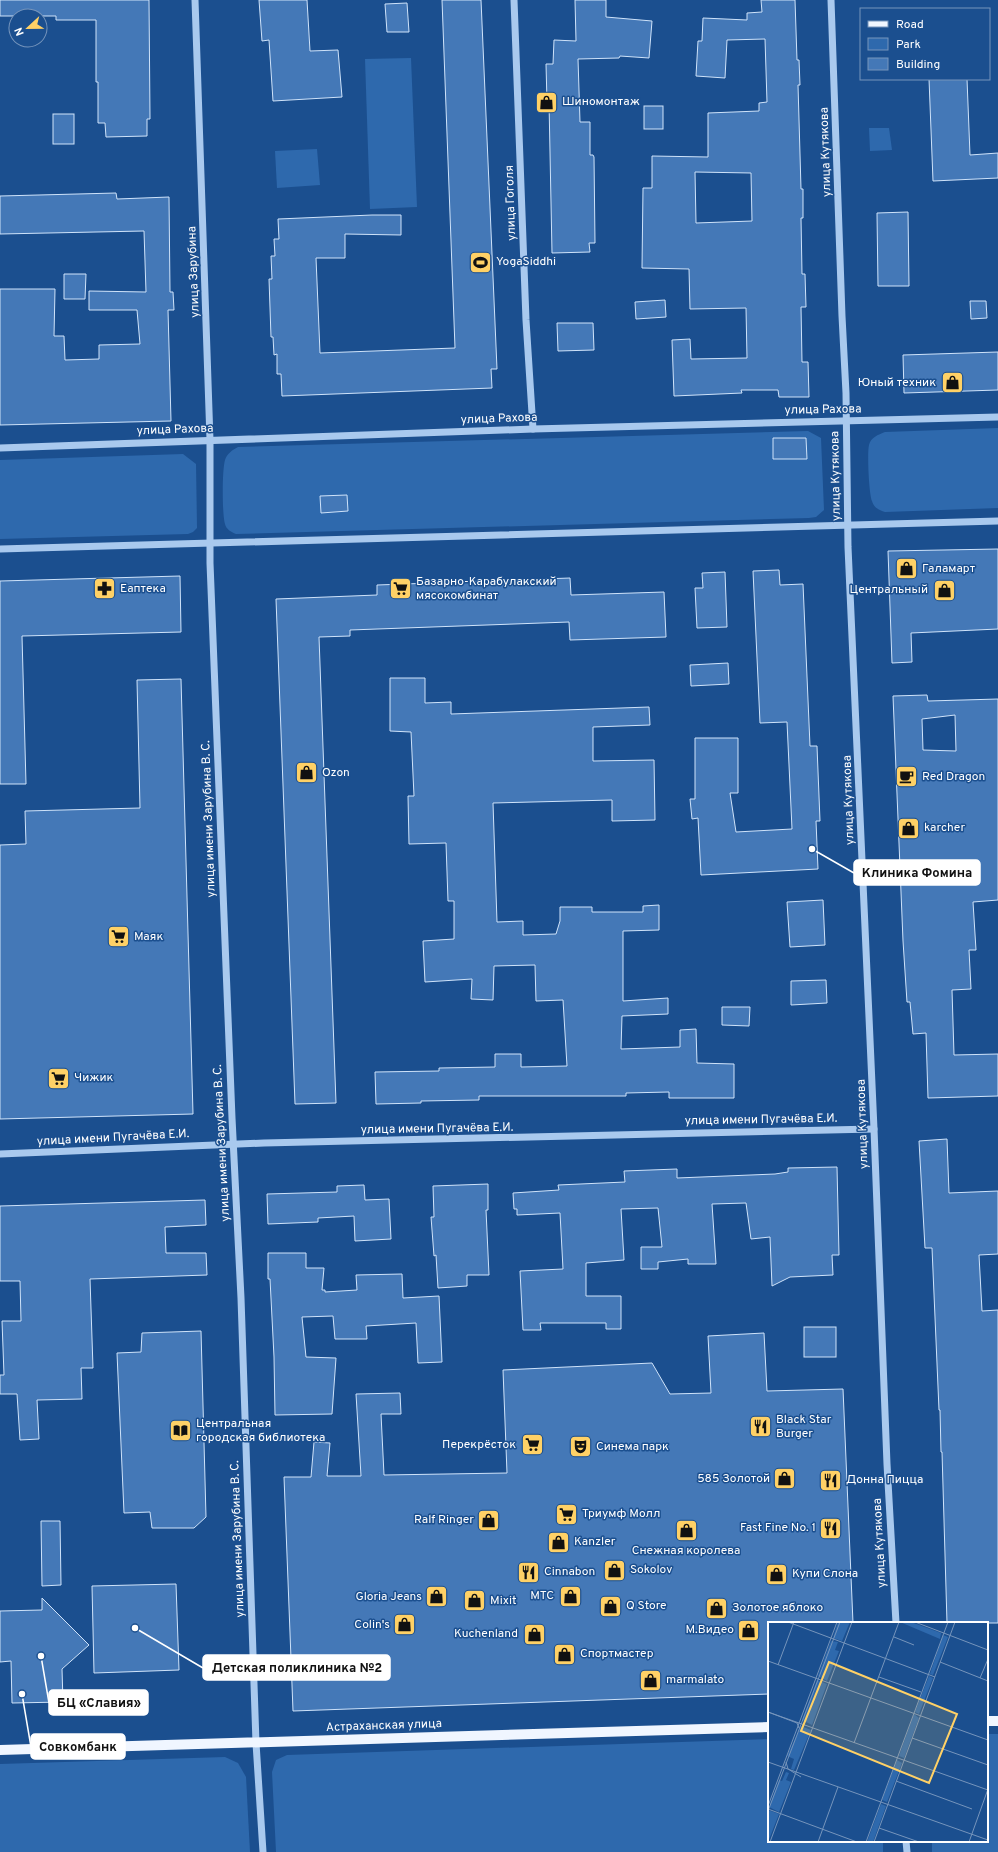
<svg xmlns="http://www.w3.org/2000/svg" width="998" height="1852" font-family="Overpass,sans-serif">
  <style>
    .green { fill: #2e69ad }
    .building { fill: #4478b7; stroke: #cfe3fa; fill-rule: evenodd }
    .lines { fill: none; stroke-linecap: round; stroke-linejoin: round }
    .minor { stroke: #a9c9ee; stroke-width: 7 }
    .major { stroke: #f0f6ff; stroke-width: 10 }
    .labels { text-anchor: middle; dominant-baseline: central; stroke-width: 3; stroke-linejoin: round; paint-order: stroke }
    .poi-label { font-size: 12px; fill: #fff; stroke: #1b4f8f; text-anchor: start }
    .street-label { font-size: 12px; fill: #fff; stroke: #1b4f8f }
    .inset-road { fill: none; stroke: #7695bc; stroke-width: 1 }
    .view { fill: #ffd166; fill-opacity: 0.15; stroke: #ffd166; stroke-width: 2 }
    .inset-edge { fill: none; stroke: #fff; stroke-width: 2 }
    .leader { fill: none; stroke: #fff; stroke-width: 1.5 }
    .callout-dot { fill: #fff; stroke: #1b4f8f; stroke-width: 1.5 }
    .callout { fill: #fff; stroke: #fff; stroke-width: 1.5 }
    .callout-label { font-size: 13px; text-anchor: middle; font-weight: bold; fill: #111 }
  </style>
  <rect width="100%" height="100%" fill="#1b4f8f"/>
  <!-- green -->
  <g class="green">
    <polygon points="411,58 417,207 370,209 365,59"/>
    <polygon points="869,128 889,128 892,150 870,151"/>
    <polygon points="317,149 320,185 277,188 275,151"/>
    <path d="M998,428V508L885,512C879,510 874,508 872,501C869,494 867,453 869,445C871,437 878,435 885,432Z"/>
    <path d="M808,431L821,438L824,510L816,517L809,518L236,534C231,532 226,529 225,524C222,514 222,470 225,460C227,454 232,450 238,447Z"/>
    <polygon points="183,454 196,464 197,528 193,532 188,534 0,539 0,460"/>
    <polygon points="987,1734 998,1734 998,1852 932,1852 932,1841 987,1841"/>
    <polygon points="769,1739 769,1841 883,1841 883,1852 276,1852 272,1772 276,1760 287,1755"/>
    <polygon points="225,1757 238,1763 246,1777 250,1852 0,1852 0,1764"/>
  </g>
  <!-- building -->
  <g class="building">
    <polygon points="0,0 149,0 150,119 147,119 147,136 106,137 105,123 98,123 98,82 96,82 96,20 56,20 56,16 0,16"/>
    <polygon points="259,0 307,0 310,51 338,50 342,97 273,101 269,40 262,41"/>
    <polygon points="442,0 481,0 497,369 491,369 492,388 282,396 281,374 277,374 277,354 274,355 273,337 271,337 269,279 272,279 271,256 275,256 274,239 279,239 278,219 372,215 401,215 401,235 345,234 345,258 316,258 320,353 455,348"/>
    <polygon points="575,0 606,0 606,17 652,21 649,58 620,56 619,58 578,59 580,122 590,122 590,155 593,155 594,157 595,243 589,243 590,252 552,253 549,102 547,102 546,64 553,64 554,40 576,41"/>
    <path d="M761,0H795L797,60H799L800,85H798L801,189H803V218H801L802,274H805L806,307H801L802,362H808L809,397H779L778,390H741L742,393L674,396L672,340L690,339L691,359L747,358L746,308L690,309L689,269L642,268L643,188H652V156L708,157V113L759,111V103L767,102L765,39L727,40L725,78L696,76L698,41H702L703,18L747,20V13L762,12ZM695,172L751,173L752,221L696,223Z"/>
    <polygon points="407,3 409,32 387,32 385,4"/>
    <polygon points="929,79 967,79 970,155 998,153 998,178 933,181"/>
    <rect x="644" y="106" width="19" height="23"/>
    <rect x="53" y="114" width="21" height="30"/>
    <polygon points="116,193 117,199 169,197 170,292 173,292 174,310 168,310 171,421 0,425 0,289 55,289 54,336 64,336 65,360 99,359 99,345 140,344 137,310 89,310 89,291 146,292 144,231 0,234 0,196"/>
    <polygon points="908,212 909,286 878,286 877,213"/>
    <polygon points="64,274 86,274 85,299 64,299"/>
    <polygon points="665,300 666,317 636,319 635,302"/>
    <polygon points="970,301 986,301 987,318 971,319"/>
    <polygon points="557,323 593,323 594,350 558,351"/>
    <polygon points="998,352 998,390 904,393 903,355"/>
    <polygon points="773,438 806,438 807,459 773,459"/>
    <polygon points="347,495 348,511 321,513 320,496"/>
    <polygon points="998,549 998,629 911,633 912,662 892,663 888,551"/>
    <polygon points="779,570 780,585 803,584 810,746 817,746 820,821 816,821 818,869 701,875 698,818 692,819 690,799 695,799 695,738 738,738 738,793 730,793 736,832 792,829 787,722 760,723 753,571"/>
    <polygon points="725,572 727,627 697,628 695,588 703,588 702,573"/>
    <polygon points="180,576 181,632 22,636 26,784 0,784 0,581"/>
    <polygon points="570,578 571,595 664,592 666,637 570,640 569,622 350,630 350,636 319,637 336,1103 295,1104 276,599 377,595 377,585"/>
    <polygon points="728,663 729,684 691,686 690,665"/>
    <polygon points="390,678 425,678 425,703 451,702 451,714 649,707 650,725 593,727 593,761 654,760 655,820 612,821 612,800 493,803 497,922 523,921 523,935 556,934 560,921 560,907 592,907 592,912 643,912 643,906 659,905 659,930 623,931 623,1001 668,998 668,1014 622,1016 621,1049 680,1047 680,1030 696,1029 697,1063 734,1064 734,1098 669,1098 669,1092 626,1093 626,1096 479,1096 479,1100 421,1101 421,1103 376,1104 375,1072 439,1071 439,1068 495,1067 495,1054 521,1054 521,1067 567,1066 563,1000 536,1001 535,965 494,966 493,1000 471,999 472,979 425,982 423,941 454,939 454,901 448,901 446,843 409,844 408,796 414,796 411,732 390,731"/>
    <polygon points="181,679 193,1114 0,1119 0,845 26,844 25,811 140,808 137,680"/>
    <path d="M927,695L928,701L998,699V900L973,902L976,950H969L971,989L952,990L954,1055L998,1054V1096L928,1098L926,1033L913,1034L910,1002H907L903,941L893,696ZM955,715L956,751L923,750L922,719Z"/>
    <polygon points="823,900 825,945 790,947 787,902"/>
    <polygon points="826,980 827,1003 791,1005 791,981"/>
    <polygon points="722,1007 750,1007 749,1026 722,1025"/>
    <polygon points="947,1139 949,1193 998,1191 998,1254 979,1255 982,1311 998,1310 998,1623 947,1623 942,1452 941,1452 940,1410 939,1410 932,1248 925,1248 919,1141"/>
    <polygon points="837,1167 839,1255 832,1255 833,1275 790,1277 772,1286 770,1237 751,1239 746,1203 712,1204 716,1264 688,1264 688,1259 658,1262 658,1269 641,1269 641,1247 662,1247 658,1208 621,1209 624,1260 586,1263 586,1296 621,1296 621,1329 606,1329 606,1323 540,1323 541,1330 523,1330 520,1271 563,1269 560,1213 517,1215 517,1209 514,1209 513,1193 559,1190 558,1185 625,1182 624,1171 677,1169 677,1178 775,1174 788,1172 788,1168"/>
    <polygon points="488,1184 488,1210 486,1210 489,1275 467,1275 467,1286 438,1288 436,1255 434,1256 431,1217 434,1217 433,1186"/>
    <polygon points="364,1185 365,1200 389,1199 391,1239 355,1241 354,1216 318,1218 318,1222 268,1224 267,1194 337,1192 337,1186"/>
    <polygon points="205,1200 206,1225 165,1227 166,1253 206,1253 207,1275 90,1279 93,1368 81,1368 82,1399 37,1400 39,1439 20,1440 17,1394 0,1394 0,1375 4,1375 2,1321 21,1321 20,1281 0,1281 0,1206"/>
    <polygon points="268,1253 306,1253 306,1268 324,1268 322,1290 325,1290 325,1292 357,1290 356,1275 402,1274 403,1298 439,1296 442,1362 418,1363 416,1323 366,1326 367,1339 335,1339 333,1316 302,1317 306,1357 336,1358 332,1414 275,1415 274,1357 270,1279 268,1279"/>
    <rect x="804" y="1327" width="32" height="30"/>
    <polygon points="201,1331 206,1517 194,1528 152,1528 150,1512 124,1513 117,1353 141,1352 142,1333"/>
    <polygon points="764,1333 767,1391 843,1389 853,1623 769,1623 769,1694 293,1711 284,1477 311,1477 314,1442 330,1443 327,1476 361,1476 356,1394 400,1393 401,1414 381,1414 384,1475 507,1473 503,1370 652,1363 670,1394 711,1393 708,1336"/>
    <polygon points="41,1521 60,1521 61,1585 42,1586"/>
    <polygon points="176,1584 179,1670 94,1673 92,1586"/>
    <polygon points="42,1598 89,1645 62,1669 63,1702 12,1703 11,1661 0,1662 0,1611 42,1610"/>
  </g>
  <g class="lines">
    <!-- minor -->
    <g class="minor">
      <polyline points="195,0 210,440 210,563 232,1118 241,1298 256,1743 263,1852"/>
      <polyline points="514,0 526,320 533,429"/>
      <polyline points="831,0 842,316 846,393 848,547 874,1129 887,1464 896,1623"/>
      <polyline points="0,448 533,429 998,417"/>
      <polyline points="0,549 998,521"/>
      <polyline points="0,1154 264,1143 874,1129"/>
      <polyline points="906,1841 907,1852"/>
    </g>
    <!-- major -->
    <g class="major">
      <polyline points="987,1721 998,1721"/>
      <polyline points="0,1750 769,1727"/>
    </g>
  </g>
  <!-- icons -->
  <defs>
    <symbol id="shop-square" viewBox="-11 -11 22 22"><rect x="-9" y="-9" width="18" height="18" rx="4" fill="#ffd166" stroke="#1b4f8f"/><path d="M-5-2.5h2.3a2.7 3.5 0 0 1 5.4 0H5L5.5 6h-11ZM-1.5-2.5h3a1.5 2.3 0 0 0-3 0Z" fill="#111"/></symbol>
    <symbol id="stadium-square" viewBox="-11 -11 22 22"><rect x="-9" y="-9" width="18" height="18" rx="4" fill="#ffd166" stroke="#1b4f8f"/><path d="M0-5a6.5 5 0 1 0 0 10a6.5 5 0 1 0 0-10ZM-3.5-1.8h7v3.6h-7Z" fill="#111"/></symbol>
    <symbol id="pharmacy-square" viewBox="-11 -11 22 22"><rect x="-9" y="-9" width="18" height="18" rx="4" fill="#ffd166" stroke="#1b4f8f"/><path d="M-2-6h4v4h4v4h-4v4h-4v-4h-4v-4h4Z" fill="#111"/></symbol>
    <symbol id="supermarket-square" viewBox="-11 -11 22 22"><rect x="-9" y="-9" width="18" height="18" rx="4" fill="#ffd166" stroke="#1b4f8f"/><path d="M-6-5.5h2.5l.6 2H6L4.5 2H-2.5L-4.4-4H-6ZM-1.5 3.2a1.3 1.3 0 1 0 .1 0ZM3 3.2a1.3 1.3 0 1 0 .1 0Z" fill="#111"/></symbol>
    <symbol id="cafe-square" viewBox="-11 -11 22 22"><rect x="-9" y="-9" width="18" height="18" rx="4" fill="#ffd166" stroke="#1b4f8f"/><path d="M-5.5-4.5H6V0H3Q3 3.5 0 3.5H-2.5Q-5.5 3.5-5.5 0ZM3-3.2v2h1.7v-2ZM-6 4.5H4V6H-6Z" fill="#111"/></symbol>
    <symbol id="restaurant-square" viewBox="-11 -11 22 22"><rect x="-9" y="-9" width="18" height="18" rx="4" fill="#ffd166" stroke="#1b4f8f"/><path d="M-5-6h1v4h1v-4h1v4h1v-4h1v5L-1.5 .5V6h-2V.5L-5-1ZM5-6V6H3V1.5H1.5Q1.5-4 5-6Z" fill="#111"/></symbol>
    <symbol id="library-square" viewBox="-11 -11 22 22"><rect x="-9" y="-9" width="18" height="18" rx="4" fill="#ffd166" stroke="#1b4f8f"/><path d="M-6-4Q-3-5.5-.7-3.5V5Q-3 3-6 4ZM6-4Q3-5.5 .7-3.5V5Q3 3 6 4Z" fill="#111"/></symbol>
    <symbol id="theatre-square" viewBox="-11 -11 22 22"><rect x="-9" y="-9" width="18" height="18" rx="4" fill="#ffd166" stroke="#1b4f8f"/><path d="M-5-5.5Q0-4 5-5.5V0Q5 5 0 6Q-5 5-5 0ZM-3.3-2.5H-1v1.5H-3.3ZM1-2.5H3.3v1.5H1ZM-2.8 1Q0 5.5 2.8 1Z" fill="#111"/></symbol>
  </defs>
  <g fill-rule="evenodd">
    <use href="#shop-square" x="534" y="90" width="25" height="25"/>
    <use href="#stadium-square" x="468" y="250" width="25" height="25"/>
    <use href="#shop-square" x="940" y="370" width="25" height="25"/>
    <use href="#shop-square" x="894" y="556" width="25" height="25"/>
    <use href="#pharmacy-square" x="92" y="576" width="25" height="25"/>
    <use href="#supermarket-square" x="388" y="576" width="25" height="25"/>
    <use href="#shop-square" x="932" y="578" width="25" height="25"/>
    <use href="#shop-square" x="294" y="760" width="25" height="25"/>
    <use href="#cafe-square" x="894" y="764" width="25" height="25"/>
    <use href="#shop-square" x="896" y="816" width="25" height="25"/>
    <use href="#supermarket-square" x="106" y="924" width="25" height="25"/>
    <use href="#supermarket-square" x="46" y="1066" width="25" height="25"/>
    <use href="#restaurant-square" x="748" y="1414" width="25" height="25"/>
    <use href="#library-square" x="168" y="1418" width="25" height="25"/>
    <use href="#supermarket-square" x="520" y="1432" width="25" height="25"/>
    <use href="#theatre-square" x="568" y="1434" width="25" height="25"/>
    <use href="#shop-square" x="772" y="1466" width="25" height="25"/>
    <use href="#restaurant-square" x="818" y="1468" width="25" height="25"/>
    <use href="#supermarket-square" x="554" y="1502" width="25" height="25"/>
    <use href="#shop-square" x="476" y="1508" width="25" height="25"/>
    <use href="#restaurant-square" x="818" y="1516" width="25" height="25"/>
    <use href="#shop-square" x="674" y="1518" width="25" height="25"/>
    <use href="#shop-square" x="546" y="1530" width="25" height="25"/>
    <use href="#shop-square" x="602" y="1558" width="25" height="25"/>
    <use href="#restaurant-square" x="516" y="1560" width="25" height="25"/>
    <use href="#shop-square" x="764" y="1562" width="25" height="25"/>
    <use href="#shop-square" x="558" y="1584" width="25" height="25"/>
    <use href="#shop-square" x="424" y="1584" width="25" height="25"/>
    <use href="#shop-square" x="462" y="1588" width="25" height="25"/>
    <use href="#shop-square" x="598" y="1594" width="25" height="25"/>
    <use href="#shop-square" x="704" y="1596" width="25" height="25"/>
    <use href="#shop-square" x="392" y="1612" width="25" height="25"/>
    <use href="#shop-square" x="736" y="1618" width="25" height="25"/>
    <use href="#shop-square" x="522" y="1622" width="25" height="25"/>
    <use href="#shop-square" x="552" y="1642" width="25" height="25"/>
    <use href="#shop-square" x="638" y="1668" width="25" height="25"/>
  </g>
  <g class="labels">
    <!-- poi labels -->
    <g class="poi-label">
      <text x="562" y="102">Шиномонтаж</text>
      <text x="496" y="262">YogaSiddhi</text>
      <text x="936" y="383" text-anchor="end">Юный техник</text>
      <text x="922" y="569">Галамарт</text>
      <text x="416" y="582">Базарно-Карабулакский<tspan x="416" dy="14">мясокомбинат</tspan></text>
      <text x="120" y="589">Еаптека</text>
      <text x="928" y="590" text-anchor="end">Центральный</text>
      <text x="322" y="773">Ozon</text>
      <text x="922" y="777">Red Dragon</text>
      <text x="924" y="828">karcher</text>
      <text x="134" y="937">Маяк</text>
      <text x="74" y="1078">Чижик</text>
      <text x="776" y="1420">Black Star<tspan x="776" dy="14">Burger</tspan></text>
      <text x="196" y="1424">Центральная<tspan x="196" dy="14">городская библиотека</tspan></text>
      <text x="516" y="1445" text-anchor="end">Перекрёсток</text>
      <text x="596" y="1447">Синема парк</text>
      <text x="770" y="1479" text-anchor="end">585 Золотой</text>
      <text x="846" y="1480">Донна Пицца</text>
      <text x="582" y="1514">Триумф Молл</text>
      <text x="474" y="1520" text-anchor="end">Ralf Ringer</text>
      <text x="816" y="1528" text-anchor="end">Fast Fine No. 1</text>
      <text x="574" y="1542">Kanzler</text>
      <text x="686" y="1551" text-anchor="middle">Снежная королева</text>
      <text x="630" y="1570">Sokolov</text>
      <text x="544" y="1572">Cinnabon</text>
      <text x="792" y="1574">Купи Слона</text>
      <text x="554" y="1596" text-anchor="end">МТС</text>
      <text x="422" y="1597" text-anchor="end">Gloria Jeans</text>
      <text x="490" y="1601">Mixit</text>
      <text x="626" y="1606">Q Store</text>
      <text x="732" y="1608">Золотое яблоко</text>
      <text x="390" y="1625" text-anchor="end">Colin's</text>
      <text x="734" y="1630" text-anchor="end">М.Видео</text>
      <text x="518" y="1634" text-anchor="end">Kuchenland</text>
      <text x="580" y="1654">Спортмастер</text>
      <text x="666" y="1680">marmalato</text>
    </g>
    <!-- street labels -->
    <g class="street-label">
      <text transform="translate(826 152) rotate(-92)">улица Кутякова</text>
      <text transform="translate(511 203) rotate(-92)">улица Гоголя</text>
      <text transform="translate(194 272) rotate(-92)">улица Зарубина</text>
      <text transform="translate(823 410) rotate(-1)">улица Рахова</text>
      <text transform="translate(499 419) rotate(-2)">улица Рахова</text>
      <text transform="translate(175 430) rotate(-2)">улица Рахова</text>
      <text transform="translate(836 476) rotate(-91)">улица Кутякова</text>
      <text transform="translate(849 800) rotate(-92)">улица Кутякова</text>
      <text transform="translate(209 819) rotate(-92)">улица имени Зарубина В. С.</text>
      <text transform="translate(761 1120) rotate(-1)">улица имени Пугачёва Е.И.</text>
      <text transform="translate(863 1124) rotate(-92)">улица Кутякова</text>
      <text transform="translate(437 1129) rotate(-1)">улица имени Пугачёва Е.И.</text>
      <text transform="translate(113 1138) rotate(-3)">улица имени Пугачёва Е.И.</text>
      <text transform="translate(222 1143) rotate(-93)">улица имени Зарубина В. С.</text>
      <text transform="translate(238 1539) rotate(-92)">улица имени Зарубина В. С.</text>
      <text transform="translate(880 1543) rotate(-93)">улица Кутякова</text>
      <text transform="translate(384 1726) rotate(-2)">Астраханская улица</text>
    </g>
  </g>
  <!-- overview -->
  <g transform="translate(768 1622)">
    <rect width="220" height="220" fill="#1b4f8f"/>
    <path d="M70,0H82L74,19L65,16ZM132,0H143L173,11L172,17ZM175,13L180,15L165,53L162,52ZM63,19L70,20L67,28L71,29L59,59L50,54ZM161,54L165,56L151,92L147,90ZM49,58L59,62L44,103L34,98ZM146,92L151,96L136,136L131,134ZM33,104L43,108L26,148L23,147L26,137L19,134ZM129,138L134,141L119,180L114,178ZM18,150L21,151L18,158L23,160L11,190L1,185L11,158L14,159ZM113,182L118,184L105,220H99ZM0,188L11,192L0,220Z" fill="#2e69ad"/>
    <path class="inset-road" d="M20,0L167,55M147,0L220,28M126,15L146,23M0,39L220,118M172,40L220,59M10,43L26,0M111,55L153,70M212,56L220,37M0,90L220,168M0,90L29,101L31,106M144,116L220,143M86,121L131,0M0,140L220,218M18,140L20,147L33,155M128,159L204,187M0,184L69,0M0,187L89,220M0,189L72,0M111,206L151,220M2,220L84,0M50,220L70,165M98,220L180,0M106,220L187,0M201,220L220,167"/>
    <path class="view" d="M61,40L189,92L161,161L33,109Z"/>
    <rect width="220" height="220" class="inset-edge"/>
  </g>
  <!-- callouts -->
  <path class="leader" d="M812 849L854 873M135 1628L203 1668M41 1656L49 1703M22 1694L31 1747"/>
  <g class="callout-dot">
    <circle cx="812" cy="849" r="4"/>
    <circle cx="135" cy="1628" r="4"/>
    <circle cx="41" cy="1656" r="4"/>
    <circle cx="22" cy="1694" r="4"/>
  </g>
  <g class="callout">
    <rect x="854" y="860" width="126" height="25" rx="4"/>
    <rect x="203" y="1655" width="187" height="25" rx="4"/>
    <rect x="49" y="1690" width="99" height="25" rx="4"/>
    <rect x="31" y="1734" width="94" height="25" rx="4"/>
  </g>
  <g class="callout-label">
    <text x="917" y="877">Клиника Фомина</text>
    <text x="297" y="1672">Детская поликлиника №2</text>
    <text x="99" y="1707">БЦ «Славия»</text>
    <text x="78" y="1751">Совкомбанк</text>
  </g>
  <!-- legend -->
  <rect x="860" y="8" width="130" height="72" fill="#1b4f8f" stroke="#7695bc"/>
  <rect x="868" y="21" width="20" height="6" fill="#f0f6ff" stroke="#7695bc"/>
  <text x="896" y="28" font-size="12" fill="#ffffff">Road</text>
  <rect x="868" y="38" width="20" height="12" fill="#2e69ad" stroke="#7695bc"/>
  <text x="896" y="48" font-size="12" fill="#ffffff">Park</text>
  <rect x="868" y="58" width="20" height="12" fill="#4478b7" stroke="#7695bc"/>
  <text x="896" y="68" font-size="12" fill="#ffffff">Building</text>
  <!-- north arrow -->
  <g transform="translate(28 28) rotate(248)"><circle r="19" fill="#1b4f8f" stroke="#7695bc"/>
  <path d="M0-3L7 15L0 10L-7 15Z" fill="#ffd166"/>
  <text y="-6" font-size="11" font-weight="bold" text-anchor="middle" fill="#ffffff">N</text>
  </g>
</svg>
